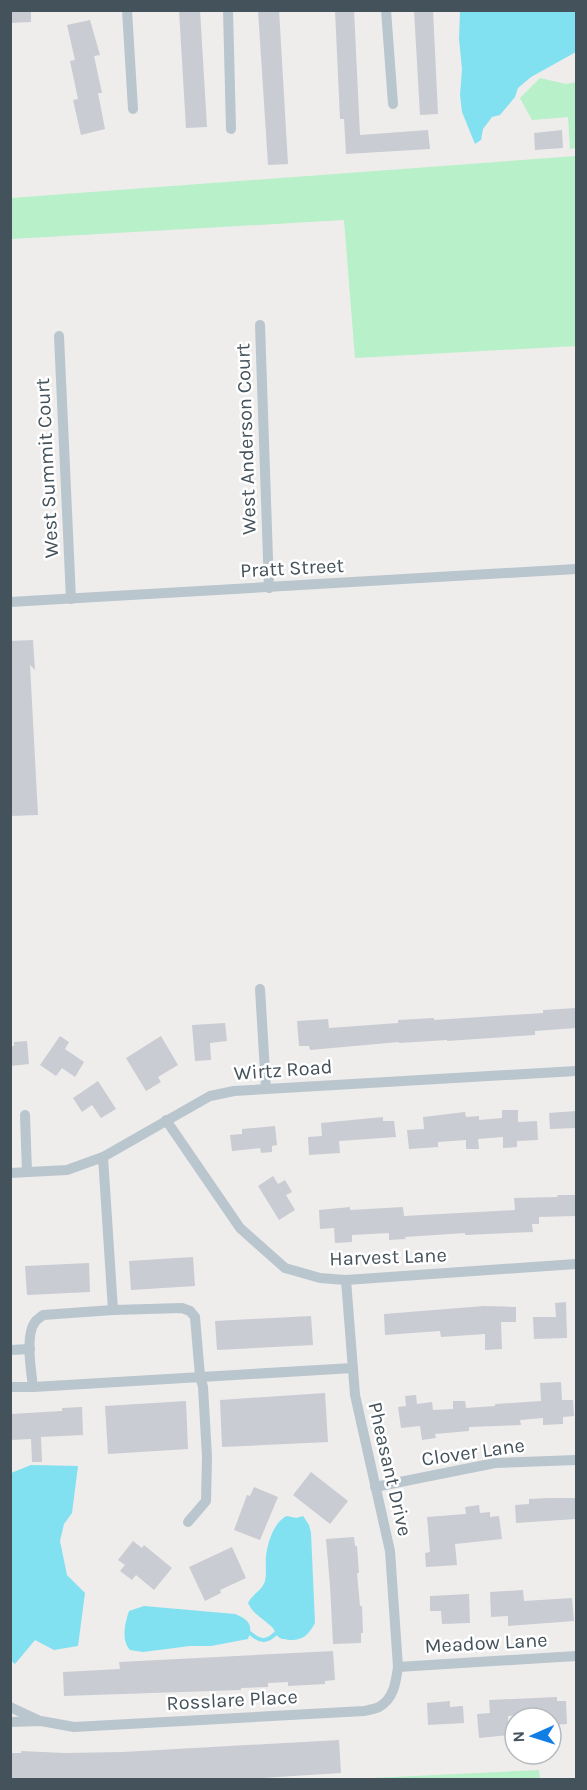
<svg xmlns="http://www.w3.org/2000/svg" width="587" height="1790" font-family="Karla,sans-serif">
  <style>
    .green { fill: #b7f0c9 }
    .water { fill: #82e1f0 }
    .lines { fill: none; stroke-linecap: round; stroke-linejoin: round }
    .stream { stroke: #82e1f0; stroke-width: 4 }
    .building { fill: #c9ccd2 }
    .street { stroke: #bac6cd; stroke-width: 10 }
    .labels { text-anchor: middle; dominant-baseline: central; stroke-width: 5; stroke-linejoin: round; paint-order: stroke }
    .street-label { font-size: 20px; fill: #44525b; stroke: #fff }
  </style>
  <rect width="100%" height="100%" fill="#efecec"/>
  <!-- green -->
  <g class="green">
    <polygon points="540,78 566,84 576,82 576,148 570,149 568,117 532,120 520,98"/>
    <polygon points="576,156 576,346 355,358 344,220 11,239 11,198"/>
    <polygon points="539,1770 540,1780 351,1779"/>
  </g>
  <!-- water -->
  <g class="water">
    <polygon points="460,11 576,11 576,52 531,77 518,88 515,97 500,115 492,117 483,129 481,140 475,144 462,112 460,95 462,69 459,39"/>
    <polygon points="31,1465 78,1466 72,1513 64,1524 60,1541 67,1575 85,1593 78,1646 54,1650 35,1640 15,1664 10,1660 11,1473"/>
    <path d="M287,1516L296,1518L303,1516L309,1525L311,1533L315,1623C309,1634 303,1641 289,1640C286,1639 283,1640 280,1638C275,1636 275,1630 272,1627C263,1619 253,1614 248,1603C252,1594 262,1591 265,1581C267,1573 265,1565 266,1557C267,1544 274,1521 287,1516Z"/>
    <path d="M144,1606L235,1614C248,1619 254,1625 248,1639L211,1646H190L143,1652L130,1650C121,1640 125,1623 129,1611Z"/>
  </g>
  <g class="lines">
    <!-- stream -->
    <path class="stream" d="M250,1633C259,1641 266,1643 275,1634"/>
  </g>
  <!-- building -->
  <g class="building">
    <polygon points="10,10 31,10 31,22 10,23"/>
    <polygon points="179,10 200,10 207,127 186,128"/>
    <polygon points="258,10 279,10 288,164 268,165"/>
    <polygon points="335,10 354,10 360,135 428,130 430,149 346,154 344,119 340,119"/>
    <polygon points="414,10 433,10 438,114 420,115"/>
    <polygon points="90,20 100,55 94,56 102,93 98,93 105,129 81,135 73,100 78,99 70,61 75,60 67,25"/>
    <polygon points="562,130 563,148 535,150 534,133"/>
    <polygon points="33,640 35,670 30,665 38,815 10,816 10,641"/>
    <polygon points="576,1008 576,1028 535,1031 535,1035 447,1041 447,1040 399,1043 399,1042 310,1050 309,1046 299,1046 297,1021 328,1019 329,1028 398,1023 398,1020 434,1018 434,1020 543,1013 543,1010"/>
    <polygon points="225,1023 227,1041 210,1043 211,1060 195,1061 192,1025"/>
    <polygon points="60,1036 69,1042 65,1049 84,1062 75,1077 62,1068 56,1076 40,1065"/>
    <polygon points="161,1036 178,1065 158,1077 161,1082 146,1091 126,1058"/>
    <polygon points="27,1041 29,1064 10,1066 10,1046 14,1046 14,1042"/>
    <polygon points="98,1081 116,1109 101,1118 92,1105 82,1112 73,1098"/>
    <polygon points="502,1110 518,1110 518,1122 537,1121 538,1140 517,1141 517,1147 503,1148 503,1137 478,1139 479,1149 466,1149 466,1140 438,1142 438,1147 409,1149 407,1130 424,1129 423,1117 465,1112 466,1117 479,1116 479,1120 502,1118"/>
    <polygon points="576,1111 576,1128 550,1129 549,1113"/>
    <polygon points="383,1117 383,1121 394,1121 396,1137 339,1141 340,1153 309,1155 308,1137 322,1136 321,1123"/>
    <polygon points="275,1126 277,1145 272,1146 272,1152 261,1153 260,1148 232,1151 230,1135 242,1134 242,1129"/>
    <polygon points="273,1176 278,1184 285,1180 292,1192 286,1195 295,1210 279,1220 258,1186"/>
    <polygon points="558,1195 576,1195 576,1216 539,1217 539,1224 532,1224 533,1232 465,1235 465,1233 405,1237 406,1239 389,1240 389,1233 352,1235 352,1242 335,1243 334,1228 320,1229 319,1210 350,1207 350,1210 403,1207 404,1216 515,1210 514,1198 557,1197"/>
    <polygon points="193,1257 195,1286 131,1290 129,1261"/>
    <polygon points="89,1263 90,1292 27,1295 25,1266"/>
    <polygon points="566,1302 567,1338 534,1339 533,1317 556,1317 555,1303"/>
    <polygon points="484,1306 516,1307 516,1322 501,1322 502,1349 485,1350 485,1334 441,1337 440,1331 385,1335 384,1314"/>
    <polygon points="311,1316 313,1345 217,1350 215,1321"/>
    <polygon points="561,1382 562,1400 573,1400 574,1416 563,1417 563,1424 543,1425 543,1418 520,1420 521,1425 469,1427 469,1431 435,1434 436,1438 422,1440 420,1426 401,1428 398,1407 406,1406 405,1396 416,1395 417,1404 432,1402 433,1410 453,1409 453,1401 465,1401 466,1408 495,1406 495,1404 541,1401 540,1383"/>
    <polygon points="325,1393 328,1442 222,1447 220,1400"/>
    <polygon points="186,1401 188,1449 108,1454 105,1406"/>
    <polygon points="82,1407 83,1435 41,1437 42,1462 32,1462 31,1439 10,1440 10,1414 62,1411 62,1408"/>
    <polygon points="311,1472 348,1501 330,1524 293,1495"/>
    <polygon points="254,1487 278,1497 260,1540 234,1530 247,1495 250,1496"/>
    <polygon points="548,1498 576,1498 576,1519 516,1523 515,1505 529,1504 529,1499"/>
    <polygon points="479,1505 480,1513 490,1512 490,1517 499,1516 502,1539 455,1544 457,1565 426,1567 425,1553 430,1552 427,1517 466,1514 465,1507"/>
    <polygon points="354,1537 355,1546 357,1546 359,1573 357,1573 360,1606 362,1606 363,1633 361,1633 361,1643 333,1644 330,1586 326,1539"/>
    <polygon points="133,1541 142,1548 144,1545 172,1568 154,1590 136,1575 132,1580 120,1571 125,1565 118,1560"/>
    <polygon points="232,1547 246,1578 220,1590 221,1593 205,1601 189,1567"/>
    <polygon points="523,1590 524,1601 572,1598 574,1621 508,1626 508,1616 491,1617 490,1592"/>
    <polygon points="469,1594 470,1623 442,1624 441,1611 430,1611 430,1596"/>
    <polygon points="333,1651 335,1680 325,1681 325,1684 288,1686 288,1682 268,1683 268,1687 241,1688 241,1690 64,1696 63,1672 120,1669 119,1662"/>
    <polygon points="557,1697 557,1701 566,1701 567,1724 551,1725 551,1718 534,1718 534,1714 508,1716 509,1735 479,1738 477,1714 490,1713 489,1700"/>
    <polygon points="450,1701 450,1707 463,1706 464,1723 428,1725 427,1703"/>
    <polygon points="339,1740 341,1773 246,1779 10,1779 10,1753 21,1753 21,1751 65,1753 123,1752"/>
  </g>
  <g class="lines">
    <!-- street -->
    <g class="street">
      <polyline points="127,10 133,109"/>
      <polyline points="228,10 231,129"/>
      <polyline points="386,10 393,104"/>
      <polyline points="260,325 269,588"/>
      <polyline points="59,336 71,599"/>
      <polyline points="10,602 576,569"/>
      <polyline points="260,989 266,1088"/>
      <polyline points="25,1115 27,1172"/>
      <polyline points="166,1120 240,1228 285,1268 320,1278 346,1280 576,1264"/>
      <polyline points="103,1157 113,1310"/>
      <polyline points="10,1173 67,1170 103,1157 210,1096 234,1091 576,1071"/>
      <polyline points="10,1350 30,1349"/>
      <polyline points="10,1387 33,1387"/>
      <polyline points="375,1487 495,1463 576,1460"/>
      <path d="M188,1522L206,1501L207,1457L203,1387L200,1376L195,1317L190,1311L182,1308L113,1310L43,1315C40,1318 37,1319 35,1322C25,1335 31,1370 33,1387L353,1368"/>
      <polyline points="398,1667 576,1656"/>
      <polyline points="10,1707 38,1720"/>
      <path d="M10,1722L41,1721L74,1727L364,1711C369,1710 375,1709 379,1707C394,1699 396,1681 398,1667L390,1551L355,1395L346,1280"/>
    </g>
  </g>
  <g class="labels">
    <!-- street labels -->
    <g class="street-label">
      <text transform="translate(246 439) rotate(-92)">West Anderson Court</text>
      <text transform="translate(47 468) rotate(-93)">West Summit Court</text>
      <text transform="translate(292 568) rotate(-3)">Pratt Street</text>
      <text transform="translate(283 1070) rotate(-4)">Wirtz Road</text>
      <text transform="translate(388 1257) rotate(-2)">Harvest Lane</text>
      <text transform="translate(473 1452) rotate(-8)">Clover Lane</text>
      <text transform="translate(390 1469) rotate(77)">Pheasant Drive</text>
      <text transform="translate(486 1643) rotate(-3)">Meadow Lane</text>
      <text transform="translate(232 1700) rotate(-3)">Rosslare Place</text>
    </g>
  </g>
  <!-- border -->
  <rect width="587" height="1790" fill="none" stroke="#44525b" stroke-width="24"/>
  <!-- north arrow -->
  <g transform="translate(533 1736) rotate(267)"><circle r="28" fill="#ffffff" stroke="#b4babd" stroke-width="1.5"/>
  <path d="M0-4.5L10 22L0 15L-10 22Z" fill="#107ee5"/>
  <text y="-9" font-size="16" font-weight="bold" text-anchor="middle" fill="#44525b">N</text>
  </g>
</svg>
